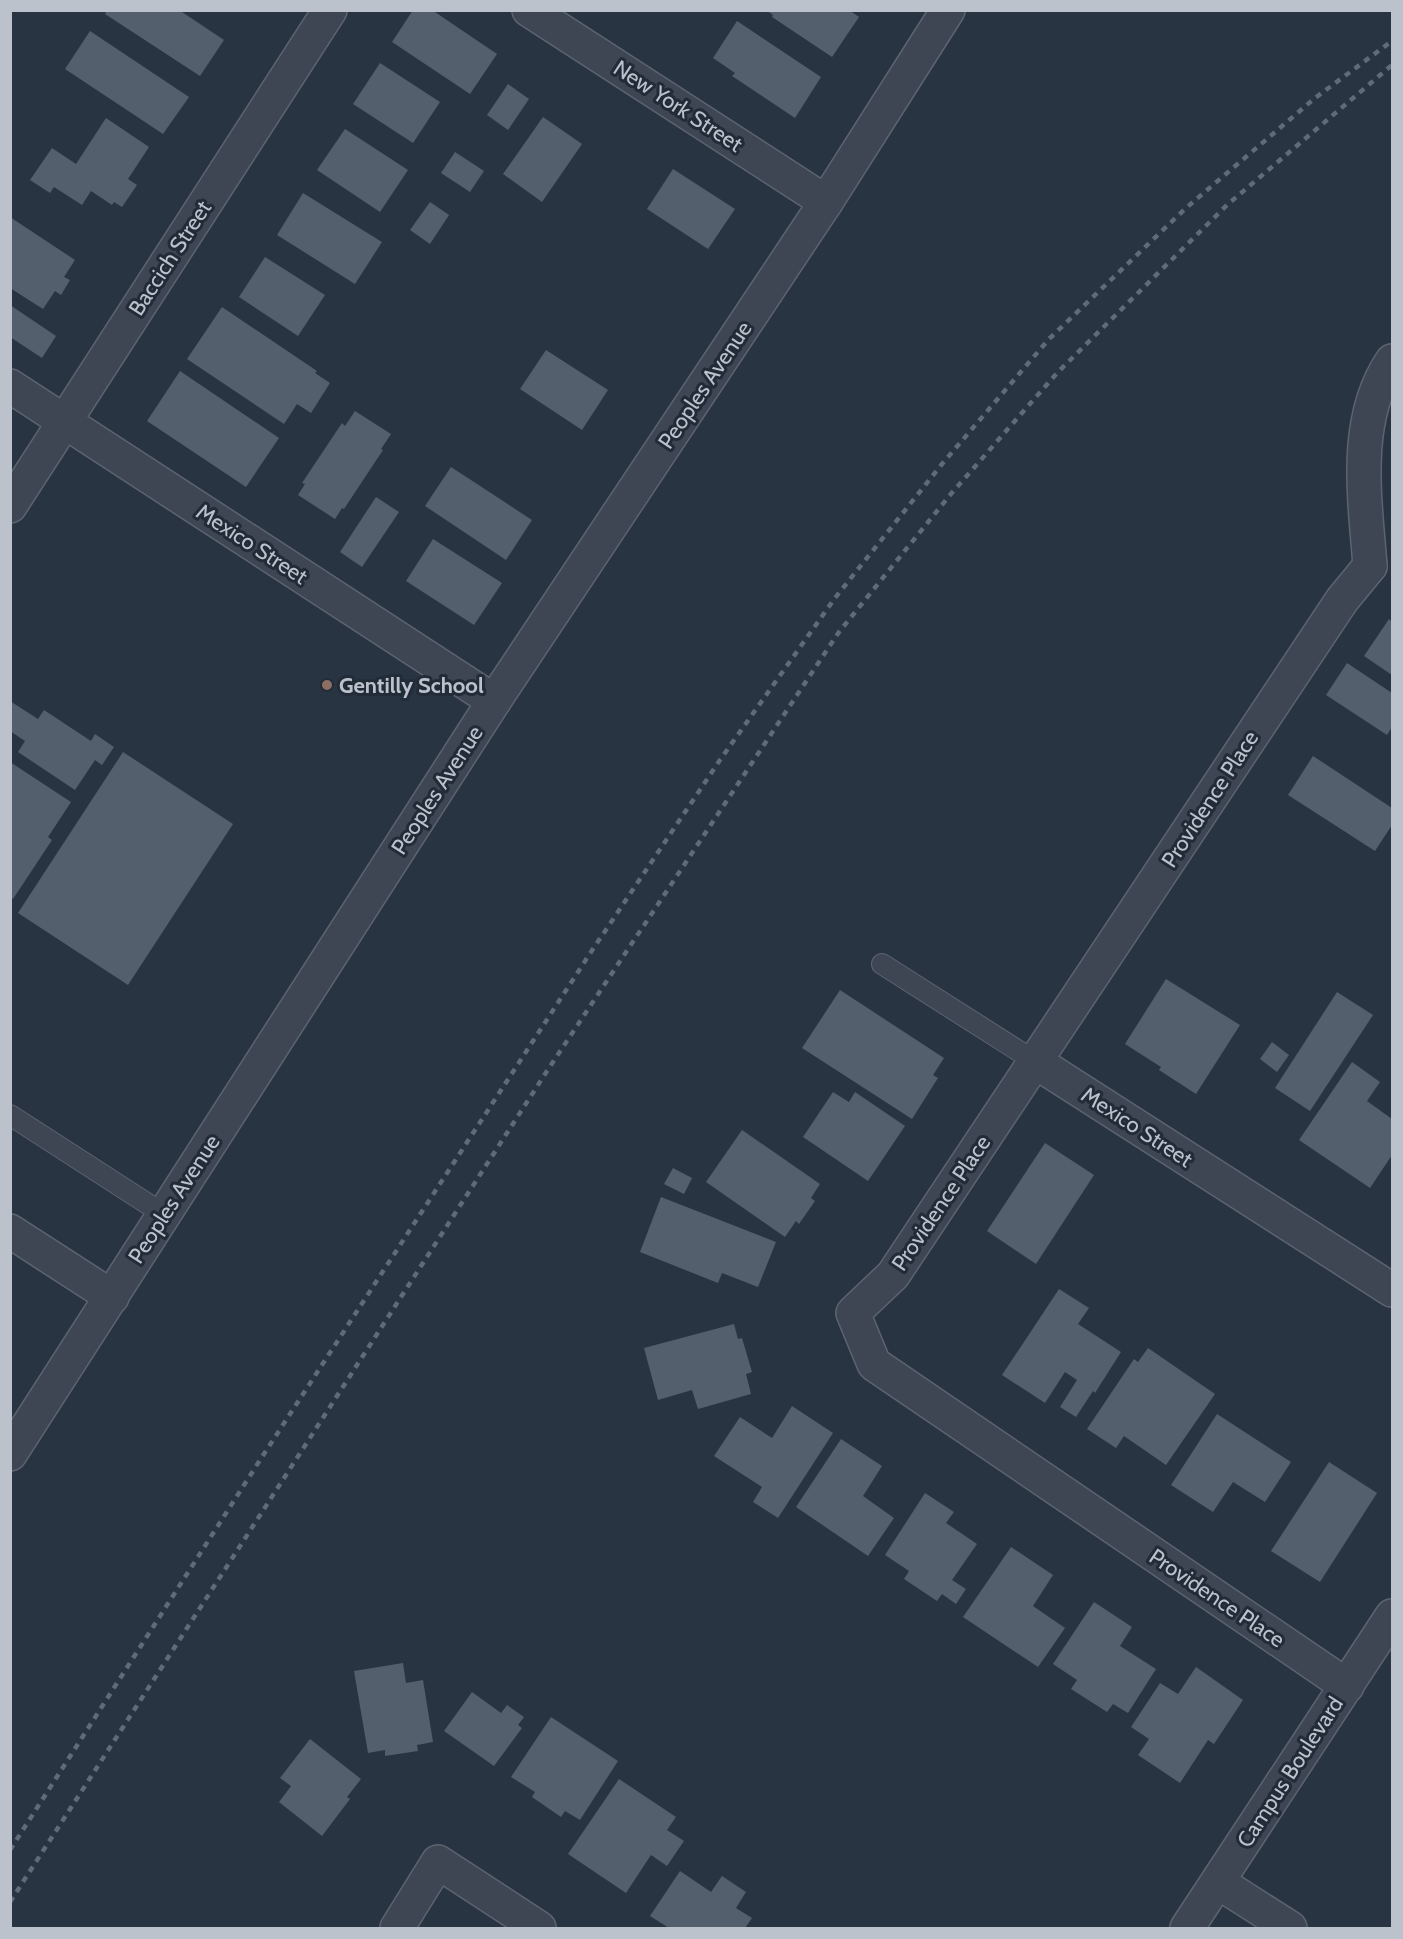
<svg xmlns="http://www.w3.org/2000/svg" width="1403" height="1939" font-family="Cabin,sans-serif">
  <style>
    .building { fill: #535f6d }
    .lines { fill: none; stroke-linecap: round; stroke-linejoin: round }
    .lane-casing { stroke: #5c6470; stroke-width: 22 }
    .street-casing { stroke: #5c6470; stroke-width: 36 }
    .lane { stroke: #3d4652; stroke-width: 20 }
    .street { stroke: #3d4652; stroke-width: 33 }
    .rail { stroke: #606b79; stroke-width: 4.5; stroke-dasharray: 6 6; stroke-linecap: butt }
    .education-dot { fill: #8d6e63; stroke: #222b38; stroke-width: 2 }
    .labels { text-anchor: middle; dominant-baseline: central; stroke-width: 6; stroke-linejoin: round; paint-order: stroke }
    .street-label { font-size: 22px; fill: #bbc2cc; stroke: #222b38 }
    .poi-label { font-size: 22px; font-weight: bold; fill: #bbc2cc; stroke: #222b38; text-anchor: start }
  </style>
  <rect width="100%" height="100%" fill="#293443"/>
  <!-- building -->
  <g class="building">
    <polygon points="107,10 179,10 224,40 200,76 105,14"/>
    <polygon points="413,10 432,10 497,54 470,94 392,42"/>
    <polygon points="766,10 849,10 859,17 832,57 772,17 773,15"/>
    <polygon points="737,21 821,77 795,118 732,76 735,73 713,58"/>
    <polygon points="90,31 189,97 163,134 65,69"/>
    <polygon points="380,63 440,102 413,143 353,104"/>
    <polygon points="508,84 529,99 508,130 487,115"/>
    <polygon points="543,117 582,144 542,202 503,174"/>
    <polygon points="106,118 149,147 128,179 137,185 122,207 114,202 112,205 91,191 82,205 54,187 50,193 30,180 52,148 76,164"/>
    <polygon points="345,129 408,170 380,212 317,170"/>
    <polygon points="455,152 484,171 470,192 441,173"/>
    <polygon points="673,169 735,209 708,249 647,209"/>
    <polygon points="303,193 382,242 355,284 277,235"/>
    <polygon points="430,202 449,215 430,244 410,230"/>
    <polygon points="10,217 75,260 64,277 70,280 61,295 55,291 43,309 10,288"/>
    <polygon points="265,257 325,295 298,336 239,297"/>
    <polygon points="10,305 56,336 42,358 10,337"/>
    <polygon points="222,307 317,371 315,373 330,383 311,413 297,404 284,424 187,359"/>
    <polygon points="546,350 608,390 582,430 520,389"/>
    <polygon points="180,371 279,438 246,487 147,421"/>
    <polygon points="355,411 391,434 381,449 383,450 344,509 342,508 335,519 298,495 305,484 302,483 342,423 345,426"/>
    <polygon points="451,467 532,520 506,560 425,506"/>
    <polygon points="376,497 399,512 362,567 340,552"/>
    <polygon points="433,539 502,583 474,625 406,581"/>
    <polygon points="1389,619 1392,622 1392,675 1364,656"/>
    <polygon points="1347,663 1392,693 1392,727 1387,735 1326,695"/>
    <polygon points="10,701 38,719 44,710 91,741 95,734 114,747 102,765 95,760 75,790 18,752 25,741 10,731"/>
    <polygon points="123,752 233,824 128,985 18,913"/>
    <polygon points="1313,756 1392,808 1392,825 1375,851 1288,795"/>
    <polygon points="10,762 71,802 48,837 52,840 13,899 10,897"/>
    <polygon points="1166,979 1240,1025 1196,1094 1159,1070 1161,1067 1125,1044"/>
    <polygon points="840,990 944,1058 933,1075 938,1078 912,1119 802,1048"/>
    <polygon points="1337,992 1373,1015 1310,1111 1275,1088"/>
    <polygon points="1272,1042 1289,1055 1277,1072 1260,1059"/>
    <polygon points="1352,1062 1380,1082 1367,1101 1392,1119 1392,1155 1370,1188 1299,1140"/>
    <polygon points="833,1092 849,1102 855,1092 905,1126 868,1181 803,1137"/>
    <polygon points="742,1130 820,1184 811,1198 815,1201 799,1224 796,1221 785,1237 706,1182"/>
    <polygon points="1045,1143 1094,1175 1036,1264 987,1231"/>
    <polygon points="673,1168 692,1178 684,1194 664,1184"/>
    <polygon points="661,1197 776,1242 758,1287 722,1273 718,1283 640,1252"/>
    <polygon points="1059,1289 1089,1308 1078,1324 1121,1352 1095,1393 1093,1391 1076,1417 1060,1407 1077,1380 1065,1372 1045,1403 1002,1375"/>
    <polygon points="734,1324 738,1339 742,1338 752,1372 746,1374 751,1394 698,1409 692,1390 658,1400 644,1348"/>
    <polygon points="1148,1348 1215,1394 1166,1465 1124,1436 1116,1448 1087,1429 1134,1359 1138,1362"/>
    <polygon points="792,1406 833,1433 778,1518 753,1502 762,1487 714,1456 740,1417 772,1438"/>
    <polygon points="1217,1414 1291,1462 1265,1502 1233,1482 1213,1512 1171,1485"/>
    <polygon points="841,1439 882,1466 863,1496 894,1518 868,1556 796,1507"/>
    <polygon points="1329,1462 1377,1493 1320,1582 1271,1551"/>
    <polygon points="925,1493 954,1512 946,1523 977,1544 952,1580 966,1589 956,1604 942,1594 937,1601 904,1579 909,1571 885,1555"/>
    <polygon points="1011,1547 1053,1575 1033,1606 1065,1628 1038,1667 963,1617"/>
    <polygon points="1094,1602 1132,1627 1120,1646 1156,1669 1128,1713 1113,1704 1107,1712 1071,1689 1077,1680 1053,1664"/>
    <polygon points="403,1663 406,1683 423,1680 433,1742 417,1745 418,1751 385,1756 385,1750 368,1753 354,1671"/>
    <polygon points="1196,1667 1243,1700 1214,1744 1208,1740 1180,1783 1138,1755 1149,1739 1131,1727 1160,1683 1178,1694"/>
    <polygon points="472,1692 501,1713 507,1705 524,1717 518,1725 522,1728 494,1766 444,1731"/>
    <polygon points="551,1717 618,1761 580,1820 565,1811 561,1817 532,1797 535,1792 511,1777"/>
    <polygon points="310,1739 361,1779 347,1797 350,1799 322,1836 279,1802 291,1786 280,1778"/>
    <polygon points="619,1779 676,1817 667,1830 684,1841 667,1866 651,1855 626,1893 568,1854"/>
    <polygon points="680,1871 711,1892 722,1876 746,1892 736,1908 752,1918 745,1928 669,1928 650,1916"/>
  </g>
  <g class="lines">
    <defs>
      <g id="lane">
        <polyline points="882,964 1036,1062"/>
        <polyline points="10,1115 165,1215"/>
      </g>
      <g id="street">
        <polyline points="529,10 826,202"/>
        <polyline points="10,386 494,701"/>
        <polyline points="10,506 330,10"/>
        <path d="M1370,566C1365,499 1352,420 1392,361"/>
        <polyline points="1036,1062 1392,1290"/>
        <polyline points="10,1231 112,1297"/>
        <polyline points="10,1454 494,701 826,202 948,10"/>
        <polyline points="1347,1686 874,1364 853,1313 893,1275 1342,600 1370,566"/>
        <polyline points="1218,1882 1290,1928"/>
        <polyline points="397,1928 438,1862 539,1928"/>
        <polyline points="1187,1928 1392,1616"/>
      </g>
    </defs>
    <!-- lane casing -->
    <use href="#lane" class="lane-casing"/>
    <!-- street casing -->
    <use href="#street" class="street-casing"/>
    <!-- lane -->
    <use href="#lane" class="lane"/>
    <!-- street -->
    <use href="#street" class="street"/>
    <!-- rail -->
    <g class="rail">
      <polyline points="10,1850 262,1457 591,952 720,760 835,598 942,464 1049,339 1186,208 1315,98 1392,41"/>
      <polyline points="10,1902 549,1068 839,632 950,495 1057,373 1227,205 1392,65"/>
    </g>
  </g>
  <!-- markers -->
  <circle class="education-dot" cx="327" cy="685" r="6"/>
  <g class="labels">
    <!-- street labels -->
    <g class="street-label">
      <text transform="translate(678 106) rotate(33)">New York Street</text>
      <text transform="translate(170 258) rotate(-57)">Baccich Street</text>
      <text transform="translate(705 385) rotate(-56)">Peoples Avenue</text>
      <text transform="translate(252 544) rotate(33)">Mexico Street</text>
      <text transform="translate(437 790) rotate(-57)">Peoples Avenue</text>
      <text transform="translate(1210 799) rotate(-57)">Providence Place</text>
      <text transform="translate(1137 1127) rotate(33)">Mexico Street</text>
      <text transform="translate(174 1199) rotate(-57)">Peoples Avenue</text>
      <text transform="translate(941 1203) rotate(-56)">Providence Place</text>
      <text transform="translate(1217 1598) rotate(34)">Providence Place</text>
      <text transform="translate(1290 1772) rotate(-57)">Campus Boulevard</text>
    </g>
    <!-- poi labels -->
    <g class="poi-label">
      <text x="339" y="685">Gentilly School</text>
    </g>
  </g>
  <!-- border -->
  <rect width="1403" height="1939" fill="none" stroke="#bbc2cc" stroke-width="24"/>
</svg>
